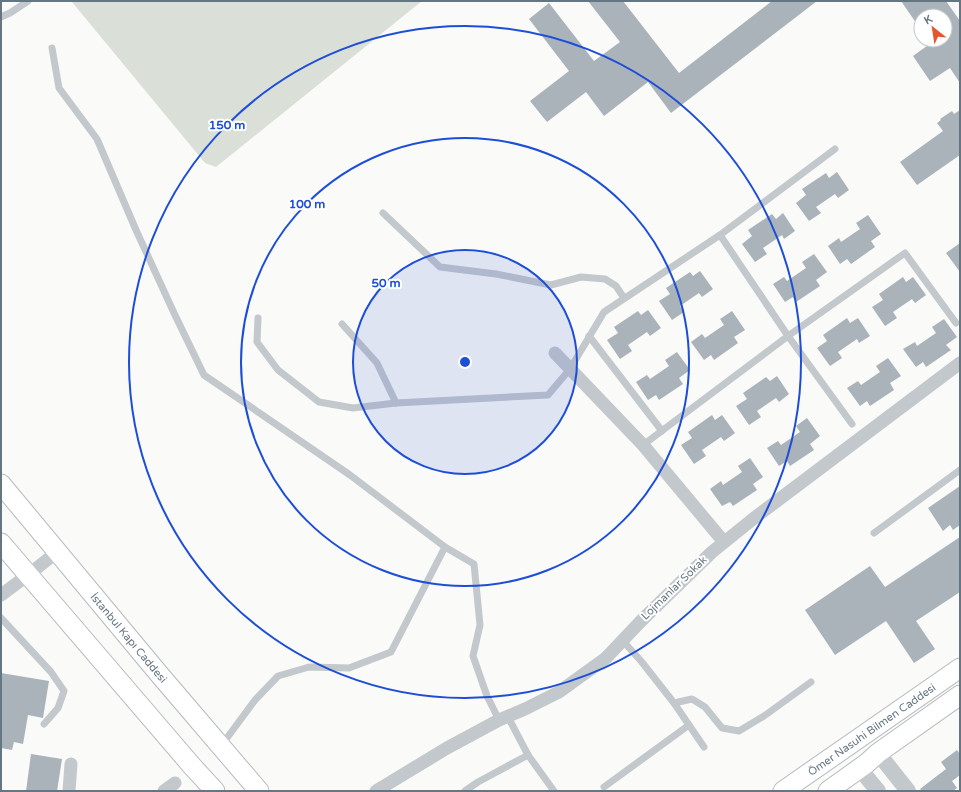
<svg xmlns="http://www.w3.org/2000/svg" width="961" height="792" font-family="'Varela Round',sans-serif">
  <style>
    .pitch { fill: #dadfd7 }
    .building { fill: #aab3b9 }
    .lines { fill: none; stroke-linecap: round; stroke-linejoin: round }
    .secondary-casing { stroke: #b3babf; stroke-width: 21 }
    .service { stroke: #c3c8cc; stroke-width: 7 }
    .minor { stroke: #c3c8cc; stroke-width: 13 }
    .tertiary { stroke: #c3c8cc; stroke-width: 16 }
    .secondary { stroke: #fff; stroke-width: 19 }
    .ring { fill: none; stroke: #1d4ed8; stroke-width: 2 }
    .labels { text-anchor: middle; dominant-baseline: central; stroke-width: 4; stroke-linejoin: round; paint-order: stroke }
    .street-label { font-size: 11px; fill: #657683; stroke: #fff }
    .centre { fill: #1d4ed8; stroke: #fff; stroke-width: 2 }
    .ring-label { font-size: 12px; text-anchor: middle; font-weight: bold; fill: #1d4ed8; stroke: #fff; stroke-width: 4; stroke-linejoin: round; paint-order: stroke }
  </style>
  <rect width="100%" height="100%" fill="#fafaf8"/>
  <!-- pitch -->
  <polygon class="pitch" points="73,1 422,1 216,167 205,163 72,2"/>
  <!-- building -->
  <g class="building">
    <polygon points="588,1 623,1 679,73 772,1 817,1 671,113 648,82 604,116 586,92 547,122 530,101 569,71 529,19 549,3 594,61 620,42"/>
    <polygon points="901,1 946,1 960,21 960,83 950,68 930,81 913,56 931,43 928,40 945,40 945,16 921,16 921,30"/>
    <polygon points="960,110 960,155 917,185 900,162 943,131 937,123 941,120 940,119 952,111 954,114"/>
    <polygon points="837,172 849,190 838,198 835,194 816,207 821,213 809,221 796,203 806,195 802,189 826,173 829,178"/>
    <polygon points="783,213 795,231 784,239 782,235 763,248 767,254 755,262 742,244 752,236 748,230 772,214 776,219"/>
    <polygon points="868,215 881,234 871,241 875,247 851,264 847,259 840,264 828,246 839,238 841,242 860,229 856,223"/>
    <polygon points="960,243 960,272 946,253"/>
    <polygon points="814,254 827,272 816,280 820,286 796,302 793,297 785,302 773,284 784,277 787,281 806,268 802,262"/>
    <polygon points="700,271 713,289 702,297 699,293 680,306 684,312 672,320 659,301 670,294 666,288 690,272 693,276"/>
    <polygon points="903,277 906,282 913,277 926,295 915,303 912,299 893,312 897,318 885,326 872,307 883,300 879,294"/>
    <polygon points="648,310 661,328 650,336 647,332 628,345 632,351 620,359 607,340 618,333 614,327 638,311 641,315"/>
    <polygon points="732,311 745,330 734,337 738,343 714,360 711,355 704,360 691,342 702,334 705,338 724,325 720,319"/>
    <polygon points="847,318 850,323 858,318 870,336 859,343 857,339 838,352 842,358 830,366 817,348 827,341 823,335"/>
    <polygon points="944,319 957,337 946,345 951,350 926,367 923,362 916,367 903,349 915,342 917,346 936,333 932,327"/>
    <polygon points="677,352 690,370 679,378 683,384 659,400 656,395 648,400 636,382 647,375 650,379 669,366 665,360"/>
    <polygon points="888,358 901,376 890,383 894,390 870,406 867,401 860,406 847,388 858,381 861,385 880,372 876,366"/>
    <polygon points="777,376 789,394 779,402 776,398 757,411 761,417 749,425 736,406 747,399 743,393 766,377 770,381"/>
    <polygon points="712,415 715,420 722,415 735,433 724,441 721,437 702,450 706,456 694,464 681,445 692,438 688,432"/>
    <polygon points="807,418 820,436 810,444 814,450 790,466 787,461 779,466 767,448 778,441 781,445 800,432 796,426"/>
    <polygon points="750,458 763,477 753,484 757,490 733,506 730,502 722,506 710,489 721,481 723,485 742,472 738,466"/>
    <polygon points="960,486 960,525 953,530 950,525 943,531 928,508"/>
    <polygon points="960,537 960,592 916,621 935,649 914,663 886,621 835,655 805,610 870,566 885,587"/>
    <polygon points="1,673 49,681 43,718 28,715 23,744 14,742 12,750 1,748 2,739 1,739"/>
    <polygon points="957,750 960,754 960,775 952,781 957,788 953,791 922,791 920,789 946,769 941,762"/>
    <polygon points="31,754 62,759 57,791 26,791"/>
  </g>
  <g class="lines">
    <defs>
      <g id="secondary">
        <path id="s1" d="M1,484L159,674L259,791"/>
        <polyline points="1,543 192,766 215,791"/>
        <path id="s2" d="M783,791L960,668"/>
        <polyline points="828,791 867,763 878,753 960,695"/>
      </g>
    </defs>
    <!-- secondary casing -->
    <use href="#secondary" class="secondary-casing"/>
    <!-- service -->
    <g class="service">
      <polyline points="1,17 10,13 28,1"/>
      <polyline points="52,48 59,88 97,139 136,230 174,313 204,375 350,475 445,547 391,652 349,668 309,667 278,676 255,700 221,746"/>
      <polyline points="383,213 440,267 496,274 551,285 581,277 605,279 616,286 624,298"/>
      <polyline points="720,235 788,336 852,424"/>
      <polyline points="258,318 257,342 278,370 319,402 353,408 396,403 548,395 570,369 604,312 720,235 835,149"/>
      <polyline points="342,324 377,363 396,403"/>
      <polyline points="589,336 662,431"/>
      <polyline points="643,445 788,336 905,253 956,323"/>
      <polyline points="874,533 960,470"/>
      <polyline points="445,547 474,564 480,625 473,656 487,696 499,720"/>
      <polyline points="1,618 51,672 64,691 58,708 44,724"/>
      <polyline points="623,641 641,661 674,703 704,747"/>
      <polyline points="674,703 692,699 705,707 722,728 739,731 764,716 811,682"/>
      <polyline points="508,717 528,755 554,791"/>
      <polyline points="604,787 689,725"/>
      <polyline points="465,791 478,782 528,755"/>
    </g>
    <!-- minor -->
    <g class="minor">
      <polyline points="555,353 643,445 724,542"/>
      <polyline points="1,595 28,575 57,552"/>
      <polyline points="69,791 71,764"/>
      <polyline points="164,791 175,783"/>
      <polyline points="376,791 447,748 499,720 525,709 559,692 606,658 641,621 712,552 753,519 960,363"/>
    </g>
    <!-- tertiary -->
    <g class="tertiary">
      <polyline points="878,753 908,791"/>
      <polyline points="860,769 878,791"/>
    </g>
    <!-- secondary -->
    <use href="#secondary" class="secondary"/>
  </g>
  <!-- distance rings -->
  <circle cx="465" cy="362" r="112" fill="#1d4ed8" fill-opacity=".12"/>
  <g class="ring">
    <circle cx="465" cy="362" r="112"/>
    <circle cx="465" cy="362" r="224"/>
    <circle cx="465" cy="362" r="336"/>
  </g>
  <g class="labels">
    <!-- street labels -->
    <g class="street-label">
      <text transform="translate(674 588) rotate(-44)">Lojmanlar Sokak</text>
      <text stroke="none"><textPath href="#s1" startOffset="200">İstanbul Kapı Caddesi</textPath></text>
      <text stroke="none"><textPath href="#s2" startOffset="108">Ömer Nasuhi Bilmen Caddesi</textPath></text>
    </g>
  </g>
  <circle cx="465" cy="362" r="6" class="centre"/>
  <g class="ring-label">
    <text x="227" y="129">150 m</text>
    <text x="307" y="208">100 m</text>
    <text x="386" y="287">50 m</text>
  </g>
  <!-- border -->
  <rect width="961" height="792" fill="none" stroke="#657683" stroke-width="4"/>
  <!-- north arrow -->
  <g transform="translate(933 28) rotate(330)"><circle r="19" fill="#ffffff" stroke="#c1c8cd"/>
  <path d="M0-3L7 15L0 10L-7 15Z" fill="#e4572e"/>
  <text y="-6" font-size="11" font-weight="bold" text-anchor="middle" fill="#657683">K</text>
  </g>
</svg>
